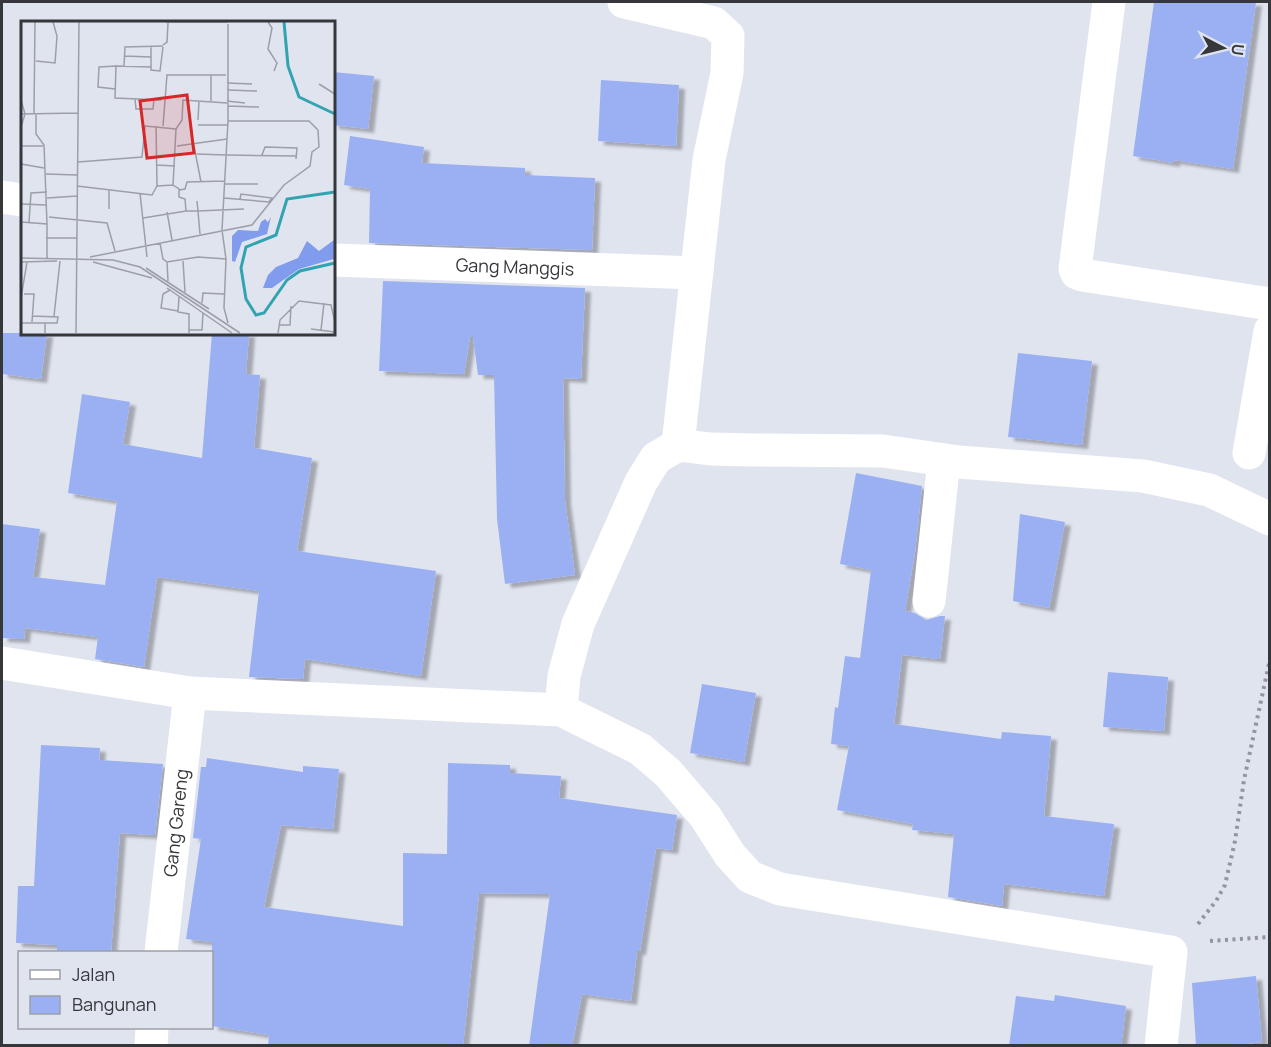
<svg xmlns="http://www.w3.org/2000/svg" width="1271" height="1047" font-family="Manrope,sans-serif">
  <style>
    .building { fill: #9ab0f3; filter: url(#shadow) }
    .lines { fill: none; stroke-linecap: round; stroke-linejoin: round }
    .path { stroke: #92959d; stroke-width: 4; stroke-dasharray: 3 4.5; stroke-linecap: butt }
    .minor { stroke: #fff; stroke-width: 33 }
    .labels { text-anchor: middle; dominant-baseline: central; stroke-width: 4.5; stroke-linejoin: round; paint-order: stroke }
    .street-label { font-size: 18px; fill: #35373b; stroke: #e0e4ef }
    .inset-river { fill: none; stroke: #32a3b0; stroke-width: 3 }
    .inset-road { fill: none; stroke: #9c9fa7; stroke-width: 1.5 }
    .view { fill: #d62828; fill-opacity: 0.15; stroke: #d62828; stroke-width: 3 }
    .inset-edge { fill: none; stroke: #35373b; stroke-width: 3 }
  </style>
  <defs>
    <filter id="shadow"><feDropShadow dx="6" dy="4" stdDeviation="1.5" flood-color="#0004"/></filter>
  </defs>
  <rect width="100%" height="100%" fill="#e0e4ef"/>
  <!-- building -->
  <g class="building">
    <polygon points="1154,2 1256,2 1233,169 1174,160 1174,163 1133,156"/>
    <polygon points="333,72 374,76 368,129 333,125"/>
    <polygon points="601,80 679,85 676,146 598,141"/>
    <polygon points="350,136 424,147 422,163 525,168 525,175 595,178 592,250 369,243 370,189 344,185"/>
    <polygon points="383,281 585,288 581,379 563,378 565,501 575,575 505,584 497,519 494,375 478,375 473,337 470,337 464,374 379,371"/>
    <polygon points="2,333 47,333 41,379 2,374"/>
    <polygon points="212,333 249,333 246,374 260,375 254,448 312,458 297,551 436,571 421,676 305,659 303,679 249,677 259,591 157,577 144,667 95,659 98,637 25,628 24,639 2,638 2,524 40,529 33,577 105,585 117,501 68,493 82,394 130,402 123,444 202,458"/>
    <polygon points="1018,353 1092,361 1082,445 1008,437"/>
    <polygon points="856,473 922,486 915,552 905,611 915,613 926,620 940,616 945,616 940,659 902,655 894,724 1001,739 1002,732 1051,736 1044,816 1114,824 1104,896 1004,884 1002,906 948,897 954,834 912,830 913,824 837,810 849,746 831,744 835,707 838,708 845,656 860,658 871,570 840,564"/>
    <polygon points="1020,514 1065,522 1049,608 1013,601"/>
    <polygon points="1108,672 1168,677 1164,731 1103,727"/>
    <polygon points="702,684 756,693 744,762 690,753"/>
    <polygon points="41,745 100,748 99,760 163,764 155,835 120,833 111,952 57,952 57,945 16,943 18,886 34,886"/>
    <polygon points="207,758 303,772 303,766 339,769 333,829 281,825 264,907 403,926 403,853 447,854 448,763 510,765 510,773 561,776 559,798 677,815 672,850 656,848 640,951 637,951 631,1001 582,994 572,1046 529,1046 550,894 479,893 463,1046 268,1046 269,1035 212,1026 212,942 186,939 201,839 193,838 201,767 206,767"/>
    <polygon points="1256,976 1262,1042 1230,1046 1196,1046 1192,983"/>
    <polygon points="1055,995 1126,1006 1121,1046 1009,1046 1016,996 1054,1001"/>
  </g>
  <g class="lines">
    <!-- path -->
    <g class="path">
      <polyline points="1198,924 1216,901 1225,885 1235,841 1244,780 1270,659"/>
      <polyline points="1210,941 1270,937"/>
    </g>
    <!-- minor -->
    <g class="minor">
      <polyline points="624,2 714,23 728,36 727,73 709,160 678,445"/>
      <polyline points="1109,2 1075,269 1077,273 1082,275 1270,304"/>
      <polyline points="2,197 22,200"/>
      <path id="s1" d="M333,260L697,273"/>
      <polyline points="1249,453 1270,331"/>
      <polyline points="929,601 944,460"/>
      <polyline points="2,663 190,693 561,710 640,749 668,773 705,816 730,855 750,877 780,889 1171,952 1161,1046"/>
      <polyline points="561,710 564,676 578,624 641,482 656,458 678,445 710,449 754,450 883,451 959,462 1143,476 1209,490 1270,519"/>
      <path id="s2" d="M161,952L190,693"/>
      <polyline points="151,1046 152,1028"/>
    </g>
  </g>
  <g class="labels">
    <!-- street labels -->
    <g class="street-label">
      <text stroke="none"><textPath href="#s1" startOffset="182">Gang Manggis</textPath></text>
      <text stroke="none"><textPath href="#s2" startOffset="130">Gang Gareng</textPath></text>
    </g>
  </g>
  <!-- overview -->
  <g transform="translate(21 21)">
    <rect width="314" height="314" fill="#e0e4ef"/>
    <path d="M250,196L246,213L221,221L214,241L211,240V215L217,209L237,210L240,201L244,198L247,201ZM313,219V238L278,248L251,267H242L247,254L255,246L277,237L286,220L298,230Z" fill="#819bed"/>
    <path class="inset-river" d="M263,1L267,45L278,76L314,93M314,171L266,178L255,214L225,226L220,247L225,278L235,294L243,292L266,259L279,250L314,242"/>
    <path class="inset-road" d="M144,1H207M247,1L251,7L247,28L256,42L253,50M207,3V100L201,209L205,238L203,287L207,302M142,24L146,21L147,2M130,26V49L139,50L142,26M104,35L130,36M15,40L34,42L36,15L32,1M103,45L104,26L142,25M130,46L95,45L94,77L140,79M190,54V80M206,62L231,63M298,63L314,73M94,68L77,66L78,46L95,45M206,69L236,70M114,78L115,88H132L133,78M0,79L4,93L0,106M206,80L224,82M207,85L238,86M13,92L14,1M15,92V113L23,124L26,203M0,93L57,92M177,99L178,80M177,104H207M135,105L136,165M142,105L146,54H205M0,125H22M156,125L206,118M173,125L180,161M176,133L205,134M206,134L276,135M241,134L244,126L276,127L275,138M57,141L121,136L124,105L155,108M0,143L23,147M135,144L154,145M25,153L56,154M204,163H237M152,164L155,108L161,99L162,79L206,82M152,164L158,168V176L164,178L165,190H177L179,213M56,165L131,174L136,165L152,164M88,168V188M158,169L164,168L166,161L204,160M119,172L126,236M26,177L56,175M203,177L248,181L251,177L220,173L219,178M176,180L177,190L223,188M0,183L25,184M146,191L151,219M28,196L86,202L94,230M122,197L165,190M0,201L26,203V237M8,201L10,172L26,171M25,217H56M139,222L142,238L146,241L177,236L205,238M69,236L231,204L263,164L289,145L291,131L298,126L297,109L288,100H207M0,237L92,239L119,246L219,312M162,240L164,271M0,241L36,240M72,241L131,257M146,241L147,260M125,247L188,288M146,267L211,312M149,269L142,273L140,287L157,290M3,273H13L11,301M158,276L157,291L168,293V312M0,277L6,241M181,282L182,272L203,273M11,295L37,296L36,302H24M33,295L39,240M0,302H24V312M258,304H269L270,285M290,308L314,311M168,309H181L182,292M300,309L303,282M55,312L58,1M257,312L259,299L278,280L310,284L314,301"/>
    <path class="view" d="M166,74L173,132L126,137L119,80Z"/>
    <rect width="314" height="314" class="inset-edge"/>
  </g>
  <!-- border -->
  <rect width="1271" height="1047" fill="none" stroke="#35373b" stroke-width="6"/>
  <!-- legend -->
  <rect x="18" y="951" width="195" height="78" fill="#e0e4ef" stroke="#9c9fa7" stroke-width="1.5"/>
  <rect x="30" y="970" width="30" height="9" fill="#ffffff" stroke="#9c9fa7" stroke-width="1.5"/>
  <text x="72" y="981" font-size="18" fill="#35373b">Jalan</text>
  <rect x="30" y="996" width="30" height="18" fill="#9ab0f3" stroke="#9c9fa7" stroke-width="1.5"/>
  <text x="72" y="1011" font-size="18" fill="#35373b">Bangunan</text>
  <!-- north arrow -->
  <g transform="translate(1223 48) rotate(97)" stroke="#e0e4ef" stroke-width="4.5" paint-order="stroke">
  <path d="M0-4.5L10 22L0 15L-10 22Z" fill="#35373b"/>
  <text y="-9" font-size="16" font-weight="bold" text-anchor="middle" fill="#35373b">U</text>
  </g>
</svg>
